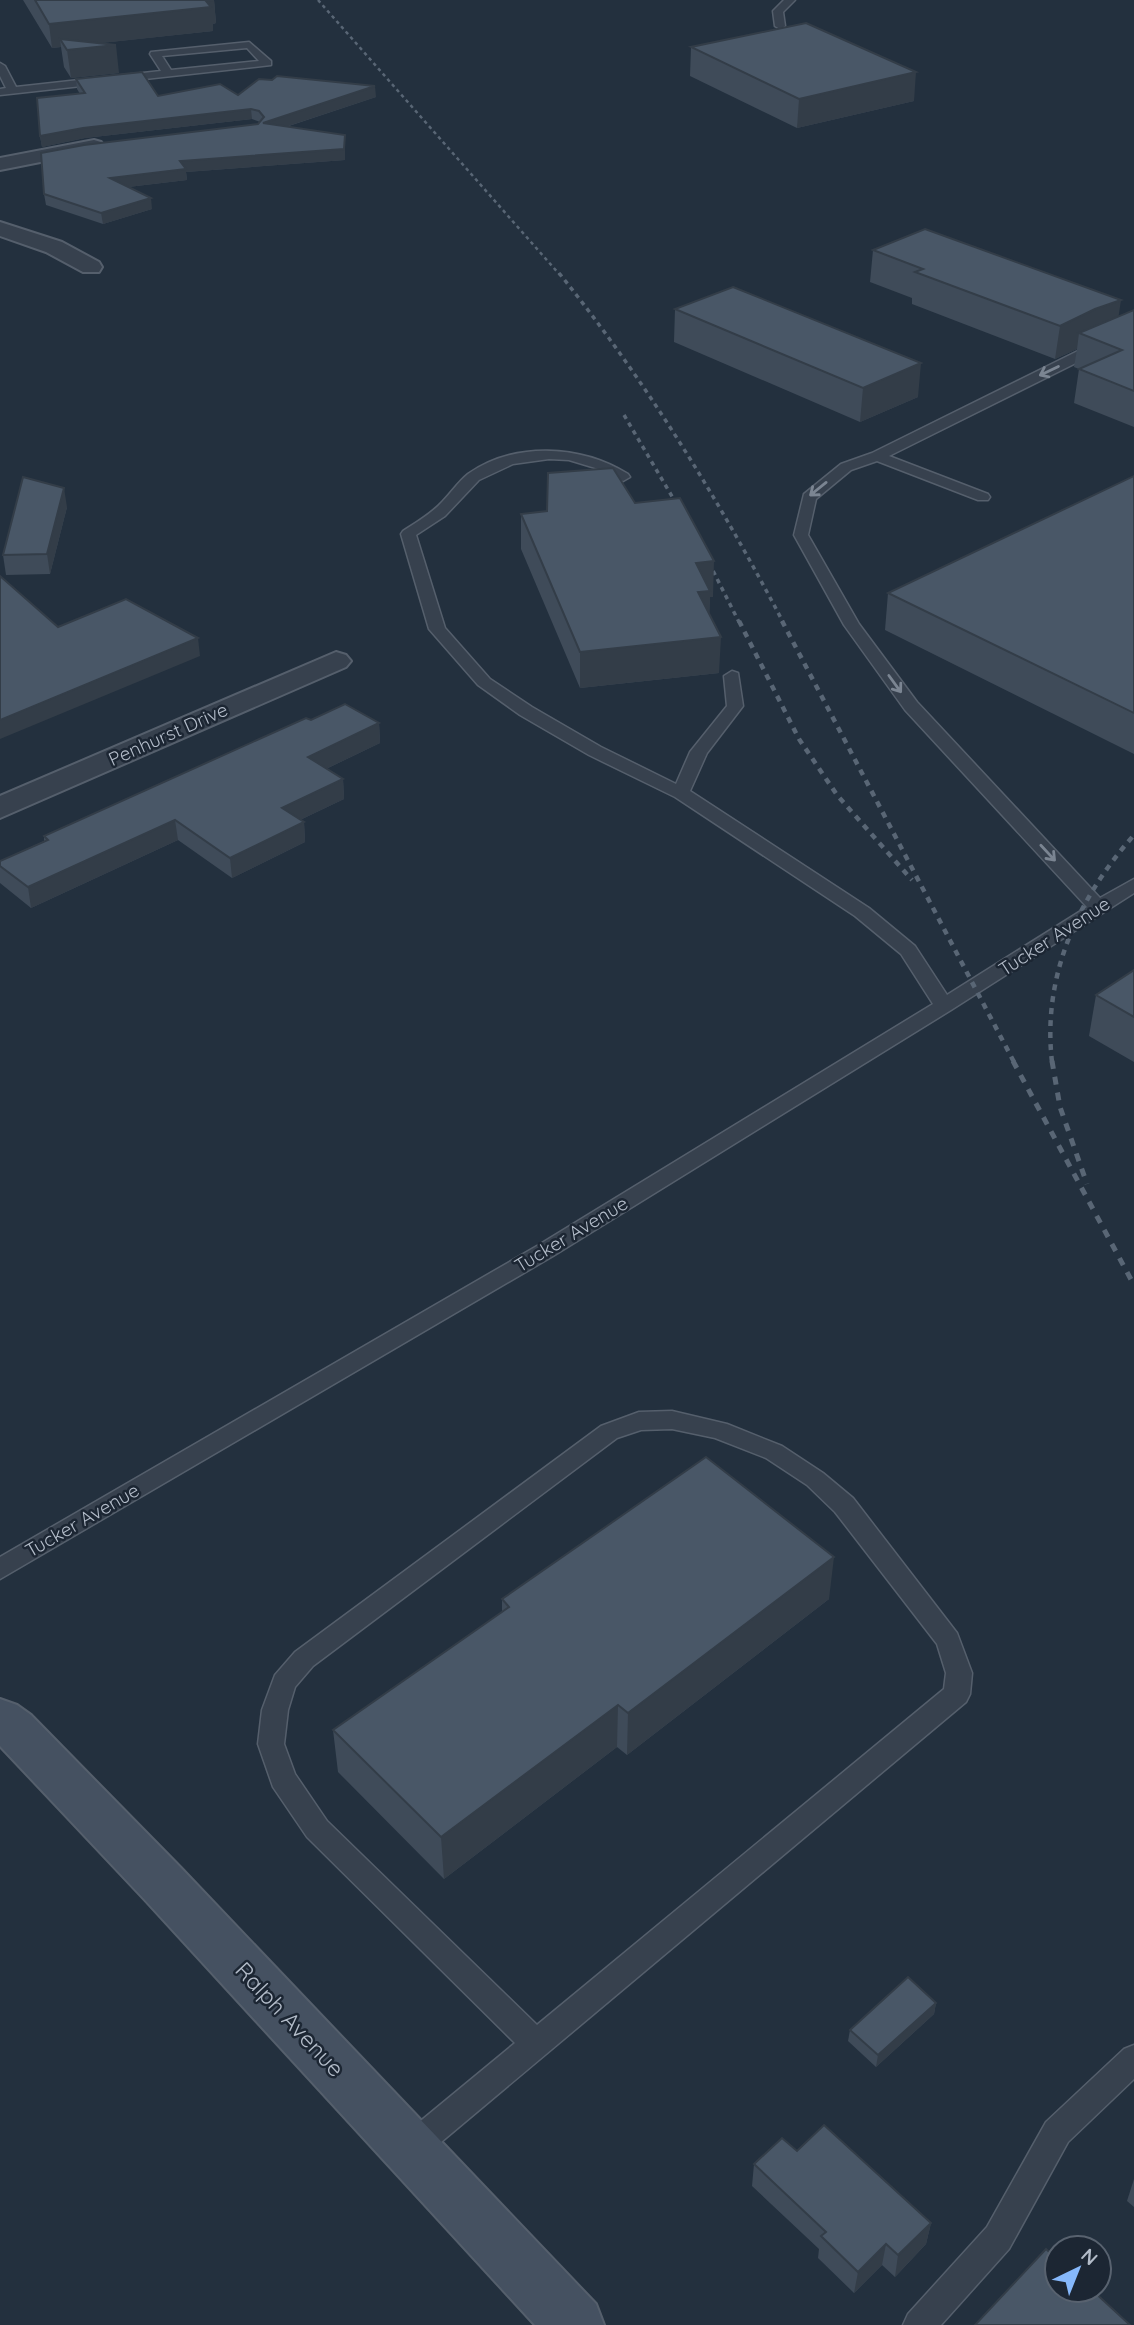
<svg xmlns="http://www.w3.org/2000/svg" width="1134" height="2325" font-family="Quicksand,sans-serif">
  <style>
    .lines { fill: none; stroke-linecap: round; stroke-linejoin: round }
    .lane-casing { stroke: #555f6c; stroke-width: 3 }
    .street-casing { stroke: #555f6c; stroke-width: 4 }
    .secondary-casing { stroke: #555f6c; stroke-width: 4 }
    .lane { fill: #37414e; fill-rule: evenodd }
    .street { fill: #37414e; fill-rule: evenodd }
    .secondary { fill: #455161; fill-rule: evenodd }
    .rail-far3 { stroke: #596675; stroke-width: 2.5; stroke-dasharray: 3.5 3.5; stroke-linecap: butt }
    .rail-far2 { stroke: #596675; stroke-width: 3.5; stroke-dasharray: 4.5 4.5; stroke-linecap: butt }
    .rail-far1 { stroke: #596675; stroke-width: 4.5; stroke-dasharray: 6 6; stroke-linecap: butt }
    .rail { stroke: #596675; stroke-width: 5; stroke-dasharray: 8 8; stroke-linecap: butt }
    .wall { fill: #3f4b59 }
    .shaded-wall { fill: #333d48 }
    .building { fill: #495767; stroke: #333d48; stroke-width: 2 }
    .oneway { stroke: #7b8592 }
    .labels { text-anchor: middle; dominant-baseline: central; stroke-width: 5; stroke-linejoin: round; paint-order: stroke }
    .street-label { font-size: 19px; fill: #b3bcc9; stroke: #1c2633 }
    .near-street-label { font-size: 23px; fill: #b3bcc9; stroke: #1c2633 }
  </style>
  <rect width="100%" height="100%" fill="#23303e"/>
  <g class="lines">
    <defs>
      <g id="lane">
        <polygon points="784,0 795,0 783,12 785,26 780,29 775,26 773,11"/>
        <path d="M249,42L271,61V65L0,95V89L6,88L0,76V63L5,66L16,87L161,71L150,54L151,52ZM247,48L259,61L171,70L162,56Z"/>
        <path d="M1134,330V338L1102,350L889,456L988,494L990,497L988,500H978L877,461L851,470L816,499L808,535L859,624L917,702L1100,898L1134,879V893L951,1010L553,1256L0,1579V1557L537,1246L933,1004L901,954L855,916L675,797L589,755L520,715L478,685L429,629L401,534L403,531C417,522 431,514 442,502C451,493 458,482 468,474C515,441 581,445 628,474L630,477L623,481L602,470L569,460L549,459L513,464L479,480L445,516L416,535L445,628L490,679L532,707L601,747L676,784L690,752L727,706L724,676L732,671L738,673L743,706L707,753L690,791L869,908L915,946L947,995L1087,907L905,710L844,625L794,535L804,494L841,464L872,453L1092,344Z"/>
        <path d="M672,1411L727,1424L782,1446L823,1473L853,1498L957,1633L972,1673L970,1694L966,1702L422,2158L411,2162L400,2158L396,2148L400,2138L515,2043L307,1837L273,1787L258,1744L262,1710L275,1675L295,1652L601,1426L639,1412ZM672,1429L715,1438L766,1458L807,1485L835,1512L937,1644L946,1673L944,1689L537,2025L327,1821L295,1774L284,1744L288,1710L295,1687L313,1666L617,1438L641,1430Z"/>
        <polygon points="1134,2045 1134,2079 1068,2142 1009,2249 941,2325 903,2325 908,2314 987,2227 1046,2122 1124,2049"/>
      </g>
      <g id="street">
        <polygon points="94,140 101,142 104,146 101,150 0,170 0,158"/>
        <polygon points="0,222 62,242 99,262 102,267 99,272 83,272 46,252 0,236"/>
        <polygon points="336,652 346,655 351,661 346,667 0,818 0,796"/>
      </g>
      <polygon id="secondary" points="0,1699 17,1705 31,1715 181,1868 596,2304 604,2325 535,2325 145,1900 0,1746"/>
    </defs>
    <!-- lane casing -->
    <use href="#lane" class="lane-casing"/>
    <!-- street casing -->
    <use href="#street" class="street-casing"/>
    <!-- secondary casing -->
    <use href="#secondary" class="secondary-casing"/>
    <!-- lane -->
    <use href="#lane" class="lane"/>
    <!-- street -->
    <use href="#street" class="street"/>
    <!-- secondary -->
    <use href="#secondary" class="secondary"/>
    <!-- rail-far3 -->
    <polyline class="rail-far3" points="318,0 560,275"/>
    <!-- rail-far2 -->
    <g class="rail-far2">
      <path d="M559,273C646,381 719,500 783,622"/>
      <polyline points="624,415 683,515"/>
      <polyline points="705,555 739,622"/>
    </g>
    <!-- rail-far1 -->
    <g class="rail-far1">
      <polyline points="739,621 799,739 837,795 912,880"/>
      <polyline points="782,621 1014,1062"/>
      <path d="M1052,1062C1042,976 1078,898 1134,835"/>
    </g>
    <!-- rail -->
    <g class="rail">
      <polyline points="1013,1061 1134,1285"/>
      <polyline points="1052,1061 1060,1107 1087,1184"/>
    </g>
  </g>
  <!-- wall -->
  <g class="wall">
    <polygon points="23,0 214,0 216,23 213,24 213,31 100,43 119,73 71,78 64,67 61,47 52,48"/>
    <polygon points="691,47 914,101 797,128 690,76"/>
    <polygon points="76,79 158,96 376,97 286,127 345,145 345,160 186,172 187,180 128,187 152,209 103,224 46,205 44,194 258,124 260,122 252,119 85,138 42,147 40,136 80,94 77,89"/>
    <polygon points="873,250 1119,316 1134,310 1134,427 1074,403 1079,369 1074,367 1077,349 1055,359 912,304 912,298 870,282"/>
    <polygon points="675,309 918,397 860,422 674,342"/>
    <polygon points="1134,476 1134,754 885,630 888,593"/>
    <polygon points="635,503 713,597 710,597 709,615 719,673 580,688 521,549 521,514"/>
    <polygon points="67,507 50,574 6,575 3,555"/>
    <polygon points="311,720 379,723 380,743 326,769 343,779 344,799 300,820 304,822 305,842 232,878 178,840 31,908 0,883 0,861 44,841 44,836"/>
    <polygon points="1134,970 1134,1062 1089,1036 1096,995"/>
    <polygon points="502,1599 829,1599 627,1755 617,1747 444,1879 338,1772 333,1730 502,1612"/>
    <polygon points="936,2003 934,2014 876,2067 848,2041 850,2030"/>
    <polygon points="797,2151 931,2223 926,2244 895,2277 882,2265 854,2293 818,2258 819,2249 752,2186 754,2164"/>
    <polygon points="1134,2179 1134,2207 1127,2201"/>
  </g>
  <!-- shaded-wall -->
  <g class="shaded-wall">
    <polygon points="214,0 216,23 213,24 213,31 65,47 60,39 61,47 52,48 49,24"/>
    <polygon points="116,45 119,73 71,78 67,50"/>
    <polygon points="916,72 914,101 797,128 799,99"/>
    <polygon points="375,86 376,97 264,134 263,123"/>
    <polygon points="251,109 252,119 85,138 42,147 40,136 83,128"/>
    <polygon points="345,135 345,160 186,172 187,180 111,189 110,178 180,161"/>
    <polygon points="151,198 152,209 103,224 101,213"/>
    <polygon points="1121,300 1116,333 1079,333 1077,349 1055,359 1060,326 1095,309"/>
    <polygon points="921,363 918,397 860,422 863,388"/>
    <polygon points="64,488 67,507 50,574 47,554"/>
    <polygon points="714,561 713,597 710,597 709,627 694,599 696,563"/>
    <polygon points="721,637 719,673 580,688 580,652"/>
    <polygon points="198,638 200,656 0,739 0,720"/>
    <polygon points="379,723 380,743 309,777 308,757"/>
    <polygon points="343,779 344,799 283,828 282,808"/>
    <polygon points="175,820 178,840 31,908 28,887"/>
    <polygon points="304,822 305,842 232,878 230,858"/>
    <polygon points="834,1557 829,1599 627,1755 628,1713"/>
    <polygon points="618,1705 617,1747 444,1879 441,1837"/>
    <polygon points="936,2003 934,2014 876,2067 878,2055"/>
    <polygon points="931,2223 926,2244 895,2277 898,2255"/>
    <polygon points="886,2244 882,2265 854,2293 858,2272"/>
  </g>
  <!-- building -->
  <g class="building">
    <polygon points="35,0 214,0 206,1 211,7 49,24"/>
    <polygon points="806,23 916,72 799,99 691,47"/>
    <polygon points="60,39 116,45 67,50"/>
    <polygon points="142,72 158,96 220,84 238,95 259,79 272,80 277,76 375,86 263,123 345,135 344,149 180,161 186,169 110,178 151,198 101,213 44,194 41,153 84,145 258,124 264,117 259,111 251,109 83,128 40,136 37,98 85,93 76,79"/>
    <polygon points="925,229 1121,300 1095,309 1060,326 915,272 923,269 873,250"/>
    <polygon points="733,287 921,363 863,388 675,309"/>
    <polygon points="1134,310 1134,391 1079,369 1122,350 1079,333"/>
    <polygon points="613,468 635,503 680,498 714,561 696,563 710,591 698,592 721,637 580,652 521,514 547,511 548,473"/>
    <polygon points="1134,476 1134,713 888,593"/>
    <polygon points="23,477 64,488 47,554 3,555"/>
    <polygon points="0,576 58,627 126,599 198,638 0,720"/>
    <polygon points="345,704 379,723 308,757 343,779 282,808 304,822 230,858 175,820 28,887 0,866 0,861 48,840 44,836 306,718 311,720"/>
    <polygon points="1134,970 1134,1017 1096,995"/>
    <polygon points="706,1457 834,1557 628,1713 618,1705 441,1837 333,1730 509,1607 502,1599"/>
    <polygon points="908,1977 936,2003 878,2055 850,2030"/>
    <polygon points="824,2125 931,2223 898,2255 886,2244 858,2272 821,2236 826,2232 754,2164 782,2138 797,2151"/>
    <polygon points="1046,2249 1057,2259 1057,2290 1092,2290 1130,2325 975,2325"/>
  </g>
  <!-- one-way arrows -->
  <defs><path id="oneway-shaft" d="M-6 0H5M1.5-3L5.5 0L1.5 3" fill="none" stroke-width="1.6" stroke-linecap="round" stroke-linejoin="round" transform="scale(1.75)"/></defs>
  <g class="oneway">
    <use href="#oneway-shaft" transform="translate(1049 371) rotate(154)"/>
    <use href="#oneway-shaft" transform="translate(818 489) rotate(141)"/>
    <use href="#oneway-shaft" transform="translate(895 684) rotate(54)"/>
    <use href="#oneway-shaft" transform="translate(1048 853) rotate(47)"/>
  </g>
  <g class="labels">
    <!-- street labels -->
    <g class="street-label">
      <text transform="translate(168 734) rotate(-24)">Penhurst Drive</text>
      <text transform="translate(1054 936) rotate(-33)">Tucker Avenue</text>
      <text transform="translate(571 1234) rotate(-31)">Tucker Avenue</text>
      <text transform="translate(82 1520) rotate(-30)">Tucker Avenue</text>
    </g>
    <!-- near-street labels -->
    <g class="near-street-label">
      <text transform="translate(290 2019) rotate(47)">Ralph Avenue</text>
    </g>
  </g>
  <!-- north arrow -->
  <g transform="translate(1078 2269) rotate(43)"><circle r="33" fill="#1c2633" stroke="#58626f" stroke-width="2"/>
  <path d="M0-5L12 26L0 18L-12 26Z" fill="#86b8fb"/>
  <text y="-10" font-size="19" font-weight="bold" text-anchor="middle" fill="#b3bcc9">N</text>
  </g>
</svg>
